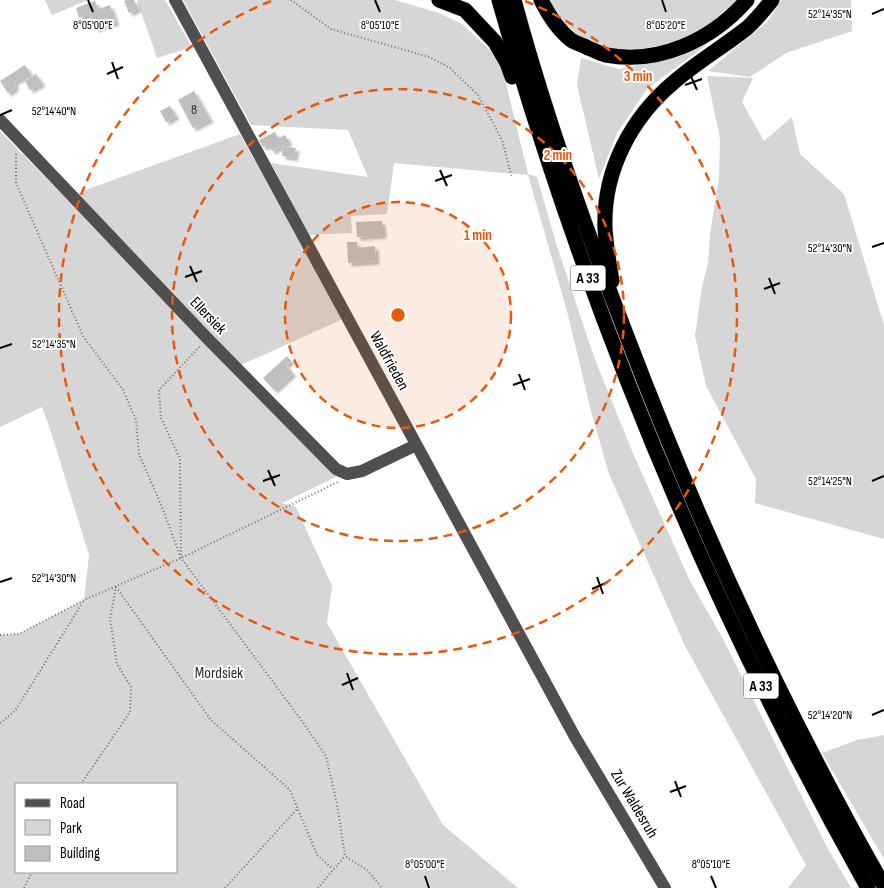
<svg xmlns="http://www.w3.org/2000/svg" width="884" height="888" font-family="'Sofia Sans Condensed',sans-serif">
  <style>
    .green { fill: #d6d6d6; fill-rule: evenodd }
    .building { fill: #bfbfbf; filter: url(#shadow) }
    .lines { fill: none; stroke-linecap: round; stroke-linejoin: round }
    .highway-casing { stroke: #dbdbdb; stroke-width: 16 }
    .path { stroke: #717171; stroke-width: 2; stroke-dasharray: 1 2.5; stroke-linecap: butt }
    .minor { stroke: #4f4f4f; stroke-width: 12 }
    .highway { stroke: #000; stroke-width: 15 }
    .ticks { fill: none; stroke: #000; stroke-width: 2 }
    .ring { fill: none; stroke: #e8590c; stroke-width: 2.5; stroke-dasharray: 9 6 }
    .labels { text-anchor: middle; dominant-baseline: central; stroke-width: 4; stroke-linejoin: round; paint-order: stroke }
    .number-label { font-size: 14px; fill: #303030 }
    .shield { fill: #fff; stroke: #4c4c4c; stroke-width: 1 }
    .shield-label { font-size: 15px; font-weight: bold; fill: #000 }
    .street-label { font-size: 16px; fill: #000; stroke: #fff }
    .park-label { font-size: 16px; fill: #2d2d2d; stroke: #fff }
    .ticks-label { font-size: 12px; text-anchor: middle; fill: #000; stroke: #fff; stroke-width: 4; stroke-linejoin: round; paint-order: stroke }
    .centre { fill: #e8590c; stroke: #fff; stroke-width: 2.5 }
    .ring-label { font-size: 15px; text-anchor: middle; font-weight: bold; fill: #e8590c; stroke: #fff; stroke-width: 4; stroke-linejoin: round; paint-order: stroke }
  </style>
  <defs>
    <filter id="shadow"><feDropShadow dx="3.5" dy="3.5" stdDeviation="1" flood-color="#0004"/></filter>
  </defs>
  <rect width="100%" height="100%" fill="#fff"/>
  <!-- green -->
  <g class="green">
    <polygon points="45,0 88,0 52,15"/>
    <polygon points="137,0 165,0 192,47 157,58"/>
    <polygon points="183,0 395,0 439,13 462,24 490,50 502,67 528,174 537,177 556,243 594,357 632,451 690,581 723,639 828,849 851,888 788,888 806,865 685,646 609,474 591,411 567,311 528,175 394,163 387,214 351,216 352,233 309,235 271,163 368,177 348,130 251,125"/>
    <polygon points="548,0 738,0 703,29 674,43 642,49 607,49 577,35 556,13"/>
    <polygon points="781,0 851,0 852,31 786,53 750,77 708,71 767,22"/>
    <polygon points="709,43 647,89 617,133 599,179 577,85 581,58 619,69 681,56"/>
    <polygon points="707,76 753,78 742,102 764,141 792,117 800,154 844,194 884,325 884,539 755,503 756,479 706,386 695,336 702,286 708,264 710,234 719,178 720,139"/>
    <path d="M0,131L338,476L282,503L296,507L332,586L327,623L443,825L518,888H0V635L19,634L84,600L89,555L51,432L42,407L0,427ZM16,784H176V872H16Z"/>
    <polygon points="240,134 343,319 241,365 77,193"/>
    <polygon points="884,735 884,859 822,753 857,740"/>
  </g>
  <!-- building -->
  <g class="building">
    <polygon points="127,0 134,0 138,9 129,13 124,1"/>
    <polygon points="95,1 98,9 110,5 116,22 95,29 90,14 79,18 76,8"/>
    <polygon points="25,65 30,73 14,82 16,85 14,86 15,88 8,93 0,81"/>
    <polygon points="36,74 42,83 30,90 25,81"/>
    <polygon points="194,91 210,119 193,128 178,100"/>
    <polygon points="170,106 176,116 166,122 160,111"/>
    <polygon points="275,132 278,138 285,135 289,142 272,151 269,145 263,147 259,140"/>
    <polygon points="283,146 296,148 294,158 282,156"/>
    <polygon points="382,221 383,235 357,237 356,222"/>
    <polygon points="347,242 357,242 357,248 375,246 376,261 348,263"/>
    <polygon points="287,356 291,361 286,365 293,373 274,390 263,378"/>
  </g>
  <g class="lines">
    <defs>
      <g id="highway">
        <polyline points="439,0 465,10 495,42 507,63 512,77"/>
        <path d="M499,0C587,310 710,607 868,888"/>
        <path d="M514,0C545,115 585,228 628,339C678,470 734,599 797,724C825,779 853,833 884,886"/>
        <path d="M541,0C548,14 558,30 571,40C575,43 583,45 588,48C594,50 600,54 606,55C659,65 712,40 747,0"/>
        <path d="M612,281C609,263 606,246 605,228C603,171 631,118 674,82C697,62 723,47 747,28C756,20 764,10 772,0"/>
      </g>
    </defs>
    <!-- highway casing -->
    <use href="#highway" class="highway-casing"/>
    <!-- path -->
    <g class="path">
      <polyline points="291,0 331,29 429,57 450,68 478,95 502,140 512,178"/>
      <polyline points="16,154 16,183 83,336 123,390 136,420 139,454 162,507 181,558 302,721 326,756 337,804 345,856 367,870 382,888"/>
      <polyline points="181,555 180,459 161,418 159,390 201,345"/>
      <polyline points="116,587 211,720 290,790 317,855 333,869"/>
      <polyline points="0,635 19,634 84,600 181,558 338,482"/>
      <polyline points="0,723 15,711 83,602"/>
      <polyline points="81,784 130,712 131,687 117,664 110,619 116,587"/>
      <polyline points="24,888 32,872"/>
      <polyline points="225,888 298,808"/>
      <polyline points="318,888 345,856"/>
    </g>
    <!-- minor -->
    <g class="minor">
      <polyline points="175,0 575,737 665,888"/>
      <polyline points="0,120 207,338 336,469 347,474 362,471 416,445"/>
    </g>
    <!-- highway -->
    <use href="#highway" class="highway"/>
  </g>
  <!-- ticks -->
  <path class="ticks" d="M88,0L93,12M375,0L380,12M662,0L666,12M872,14L884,9M112,62L118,79M107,74L123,67M690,74L697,90M685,85L702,79M0,115L12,110M440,170L447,186M435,181L452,175M872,247L884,243M190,266L197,282M185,277L202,271M769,278L775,294M764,289L780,283M0,348L12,344M519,374L525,390M513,385L530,379M268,470L275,486M263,481L280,475M872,481L884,476M597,577L603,594M0,582L12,578M592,589L608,582M347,673L353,690M342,685L358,678M872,715L884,710M675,781L681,797M670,792L686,786M425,876L429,888M711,876L716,888"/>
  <!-- distance rings -->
  <circle cx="398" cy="315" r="113" fill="#e8590c" fill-opacity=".12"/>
  <g class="ring">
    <circle cx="398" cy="315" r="113"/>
    <circle cx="398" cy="315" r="226"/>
    <path d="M525 1A339 339 0 1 1 271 1"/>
  </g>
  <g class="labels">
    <!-- number labels -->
    <g class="number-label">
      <text x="194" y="109">8</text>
    </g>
    <!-- shield labels -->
    <g class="shield">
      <rect x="570.5" y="265.5" width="35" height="25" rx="4"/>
      <rect x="743.5" y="673.5" width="35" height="25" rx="4"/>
    </g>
    <g class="shield-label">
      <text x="588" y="278">A 33</text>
      <text x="761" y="686">A 33</text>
    </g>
    <!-- street labels -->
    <g class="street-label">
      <text transform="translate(208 316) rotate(46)">Ellersiek</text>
      <text transform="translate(389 361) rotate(61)">Waldfrieden</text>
      <text transform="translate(634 804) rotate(59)">Zur Waldesruh</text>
    </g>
    <!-- park labels -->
    <g class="park-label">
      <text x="219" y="673">Mordsiek</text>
    </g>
  </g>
  <g class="ticks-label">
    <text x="830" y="18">52°14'35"N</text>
    <text x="93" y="29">8°05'00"E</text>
    <text x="380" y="29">8°05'10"E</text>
    <text x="666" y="29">8°05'20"E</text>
    <text x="54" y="115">52°14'40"N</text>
    <text x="830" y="252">52°14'30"N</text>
    <text x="54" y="348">52°14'35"N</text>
    <text x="830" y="485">52°14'25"N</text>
    <text x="54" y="582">52°14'30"N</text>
    <text x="830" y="719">52°14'20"N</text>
    <text x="425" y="868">8°05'00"E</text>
    <text x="711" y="868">8°05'10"E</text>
  </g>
  <circle cx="398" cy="315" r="8" class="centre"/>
  <g class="ring-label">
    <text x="638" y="81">3 min</text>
    <text x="558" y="160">2 min</text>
    <text x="478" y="240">1 min</text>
  </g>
  <!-- legend -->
  <rect x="15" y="783" width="162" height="90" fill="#ffffff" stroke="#999999"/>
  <rect x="25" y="799" width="25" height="8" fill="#4f4f4f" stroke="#999999"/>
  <text x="60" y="808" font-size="15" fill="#000000">Road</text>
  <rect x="25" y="820" width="25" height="15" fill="#d6d6d6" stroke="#999999"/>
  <text x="60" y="833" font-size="15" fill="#000000">Park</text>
  <rect x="25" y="846" width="25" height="15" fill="#bfbfbf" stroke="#999999"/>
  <text x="60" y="858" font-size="15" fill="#000000">Building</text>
</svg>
